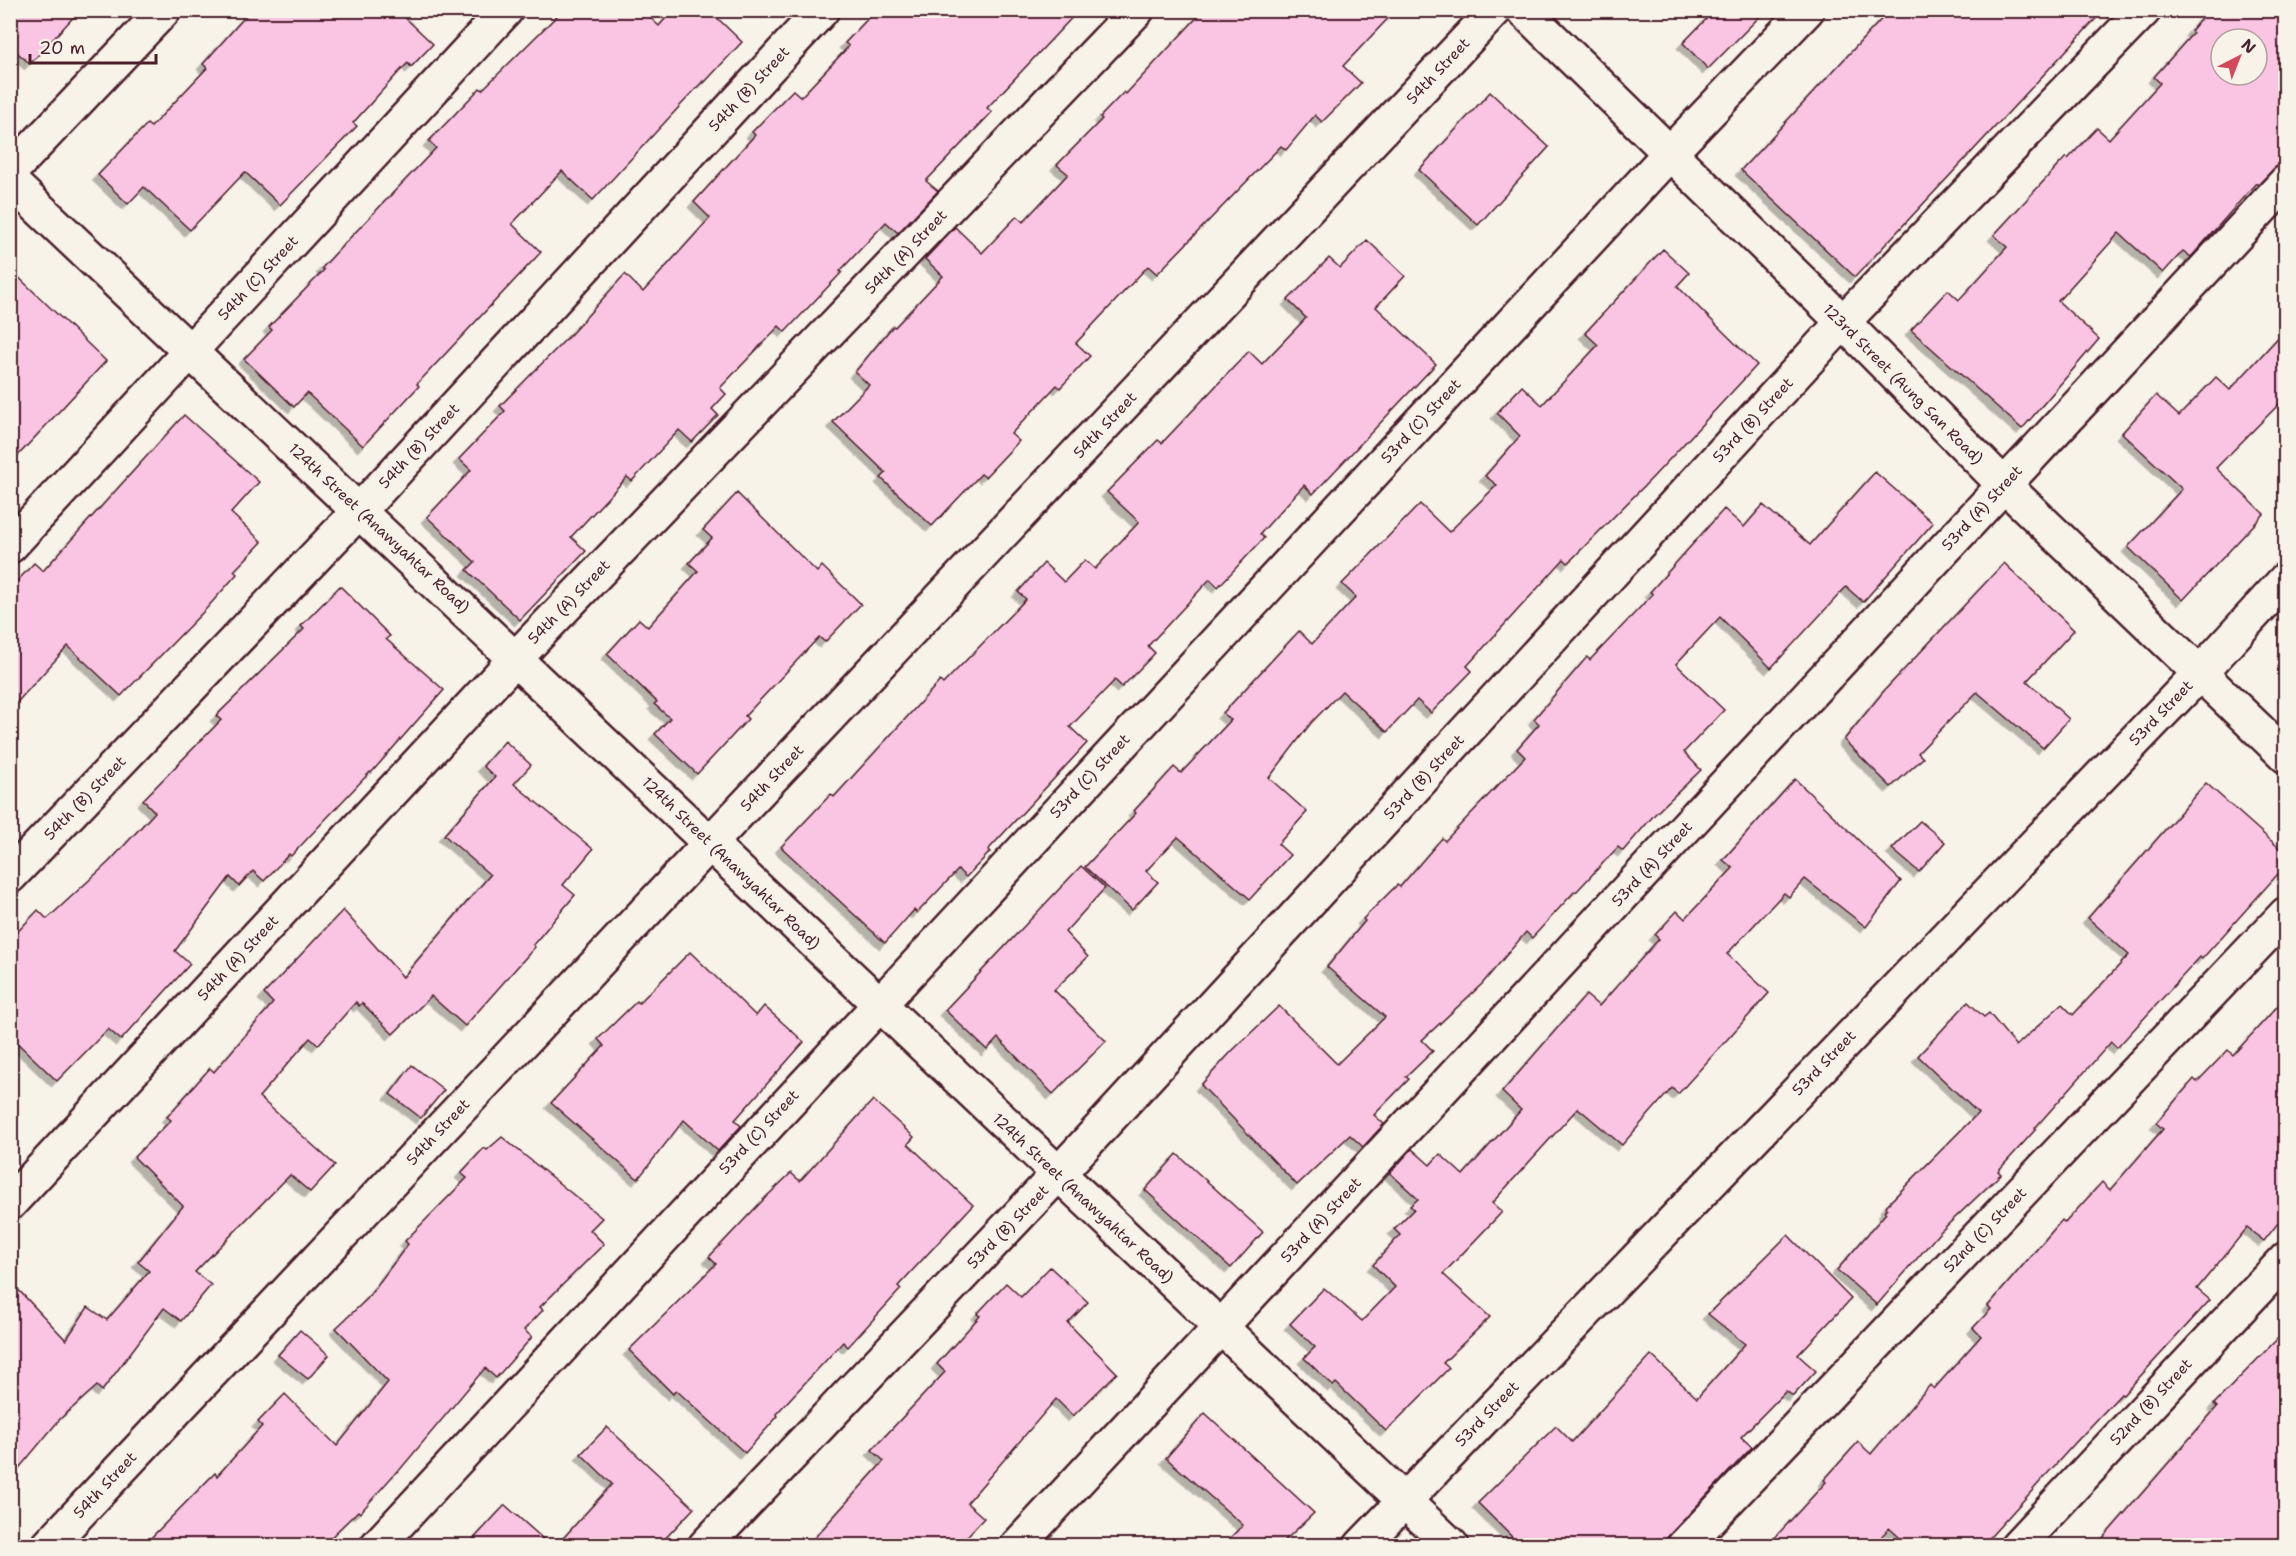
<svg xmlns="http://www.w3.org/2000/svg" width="2296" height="1556" font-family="'Shantell Sans',sans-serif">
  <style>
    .building { fill: #fac5e2; stroke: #4a1f2b; stroke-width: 1.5; fill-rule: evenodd; filter: url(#shadow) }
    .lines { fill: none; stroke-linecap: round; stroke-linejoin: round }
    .street-casing { stroke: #4a1f2b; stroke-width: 38 }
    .secondary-casing { stroke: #4a1f2b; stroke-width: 38 }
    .street { stroke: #f7f3e8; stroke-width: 33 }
    .secondary { stroke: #f7f3e8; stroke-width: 33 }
    .labels { text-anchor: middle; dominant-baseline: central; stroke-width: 6; stroke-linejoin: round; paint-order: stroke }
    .street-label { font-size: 15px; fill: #4a1f2b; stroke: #f7f3e8 }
  </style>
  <defs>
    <filter id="shadow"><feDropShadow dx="-5.5" dy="5.5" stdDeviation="0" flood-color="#0004"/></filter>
  </defs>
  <rect width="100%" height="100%" fill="#f7f3e8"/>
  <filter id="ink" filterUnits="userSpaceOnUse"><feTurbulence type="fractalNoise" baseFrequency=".0167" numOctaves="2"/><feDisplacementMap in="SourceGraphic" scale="12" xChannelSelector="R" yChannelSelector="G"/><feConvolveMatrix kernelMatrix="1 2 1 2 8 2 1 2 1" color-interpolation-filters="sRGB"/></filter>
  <g filter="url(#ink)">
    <!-- building -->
    <g class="building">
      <polygon points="10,10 80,10 30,64 10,46"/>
      <polygon points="251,10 397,10 433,44 411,67 408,63 398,73 353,123 357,126 280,205 245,172 190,230 144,187 128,204 98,175 147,124 151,127 207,68 203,64"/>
      <polygon points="563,10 642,10 659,26 673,10 709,10 742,42 704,83 703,81 593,200 562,171 512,224 541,252 417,384 419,386 363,446 307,393 294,407 244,359 272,330 269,327 324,270 322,268 346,242 436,148 429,141 480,88 482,90"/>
      <polygon points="876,10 1079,10 987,108 992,112 926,181 938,191 898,233 886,222 840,271 842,272 785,332 779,326 720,388 726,394 712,409 718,415 692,442 679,430 632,481 627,477 571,537 586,551 520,620 467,570 475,562 427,517 471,470 459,459 505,411 500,406 571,334 625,274 643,292 710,218 694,202 755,135 752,132 793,90 801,97 849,46 845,43"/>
      <polygon points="1204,10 1396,10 1343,66 1361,83 1322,122 1315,115 1286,150 1281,146 1157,274 1148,266 1076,343 1090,356 1060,388 1057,385 1011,434 1019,441 985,477 981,474 932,526 881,478 886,473 833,422 869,385 855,372 893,326 895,327 943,276 925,259 955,227 982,253 1017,216 1023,222 1068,174 1057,165 1102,119 1100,117 1124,92 1126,94"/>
      <polygon points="1715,10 1766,10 1708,69 1683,43"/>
      <polygon points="1890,10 2104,10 1855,277 1741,170"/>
      <path d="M2208,10H2286V158L2258,185L2256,183L2191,257L2183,251L2163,273L2119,233L2058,301L2099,339L2022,429L1911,330L1948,290L1959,300L2007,247L1994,235L2066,157L2068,159L2097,128L2109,139L2160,83L2154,77L2193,33L2191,31ZM2221,39H2257V75H2221Z"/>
      <polygon points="1490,92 1549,147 1478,225 1419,170"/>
      <polygon points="1367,240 1405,276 1376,307 1436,364 1313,494 1304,485 1260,534 1264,538 1218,587 1210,579 1148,646 1155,653 1122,687 1115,680 1070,727 1087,743 988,850 990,852 966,877 958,870 917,913 914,910 885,943 781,847 831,794 834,797 940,681 943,684 1026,599 1018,592 1044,563 1064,582 1085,560 1095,569 1139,522 1107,492 1158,440 1162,443 1249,351 1262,364 1306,318 1288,300 1329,258 1340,268"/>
      <polygon points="1663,249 1689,273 1677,286 1757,365 1654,476 1568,563 1564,559 1467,666 1472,671 1431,713 1417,700 1387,732 1342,691 1311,723 1269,778 1307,812 1278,844 1290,855 1250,899 1178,837 1146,871 1158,882 1132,910 1085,867 1136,813 1134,811 1174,767 1181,773 1231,720 1223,713 1299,631 1312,644 1356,597 1342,584 1420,504 1449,532 1497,485 1485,476 1520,436 1497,413 1522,386 1542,405 1598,345 1585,333"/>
      <polygon points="10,269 106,361 10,464"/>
      <polygon points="2286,329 2286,397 2216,468 2264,514 2183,600 2128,547 2182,489 2122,433 2156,395 2179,416 2216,377 2230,390"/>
      <polygon points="184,415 259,482 231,513 262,542 234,571 237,574 206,609 121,696 68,646 10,710 10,589 34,563 43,571"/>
      <polygon points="1875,472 1933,523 1863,602 1846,587 1771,668 1720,617 1676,664 1724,710 1684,752 1701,770 1655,814 1623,851 1618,847 1576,892 1575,891 1532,938 1526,932 1482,984 1422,1040 1433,1051 1406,1077 1409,1079 1374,1115 1384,1124 1363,1147 1350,1135 1297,1185 1201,1085 1232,1051 1279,1006 1337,1064 1385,1017 1327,967 1365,921 1363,919 1397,885 1400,887 1442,838 1445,841 1525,757 1517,749 1539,724 1534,719 1587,657 1590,660 1653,594 1650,592 1724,509 1744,527 1763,505 1810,545"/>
      <polygon points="737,493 817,572 822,566 861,604 825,642 819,637 745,716 748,719 697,774 655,734 670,718 654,704 657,702 607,654 639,619 648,627 698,571 689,563 712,538 703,530"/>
      <polygon points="2004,563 2074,630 2027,681 2069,719 2043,748 1977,692 1918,753 1923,758 1891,787 1844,740 1883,692"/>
      <polygon points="340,586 390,636 386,639 444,690 371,773 370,772 291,856 289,854 264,881 253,871 239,886 230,877 175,951 190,964 121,1040 108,1029 57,1081 10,1036 10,940 38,910 47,919 110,861 155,812 143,800 221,720 216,716 304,629 301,626"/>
      <polygon points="505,741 531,765 514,784 593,849 563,885 575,895 533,945 535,947 465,1026 431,996 393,1034 362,1003 359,1006 356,1002 318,1045 310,1038 259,1097 335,1165 310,1192 290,1175 195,1272 211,1285 181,1321 164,1308 102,1391 97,1386 60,1419 10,1479 10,1281 66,1340 88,1307 107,1320 149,1271 138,1262 183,1206 134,1157 171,1120 167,1117 210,1068 214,1072 273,1003 264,994 343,910 403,977 490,875 444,835 495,777 483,766"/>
      <polygon points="1795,779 1901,881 1866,927 1805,879 1789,897 1784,893 1727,954 1769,993 1678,1094 1672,1088 1622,1145 1578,1108 1492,1203 1502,1212 1443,1274 1490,1317 1443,1363 1449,1368 1386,1431 1336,1383 1333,1386 1304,1358 1315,1347 1290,1324 1324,1288 1362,1321 1395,1287 1373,1265 1400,1235 1394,1229 1414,1209 1410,1206 1418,1199 1390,1173 1412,1149 1430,1165 1440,1154 1463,1175 1521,1110 1502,1092 1586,995 1599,1006 1659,939 1655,935 1677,911 1685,919 1733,868 1723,860"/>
      <polygon points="2206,783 2286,854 2286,865 2202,959 2200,957 2117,1048 2111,1042 2035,1128 2036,1129 1998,1171 2001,1174 1939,1233 1877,1305 1837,1270 1886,1213 1884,1211 1887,1208 1886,1206 1978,1113 1918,1056 1968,1002 1984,1017 1989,1013 2016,1046 2062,1004 2073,1015 2129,955 2088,918"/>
      <polygon points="1920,821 1945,842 1919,872 1892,849"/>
      <polygon points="1081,866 1105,888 1065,932 1088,957 1054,990 1106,1041 1053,1094 998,1038 987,1050 945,1010"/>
      <polygon points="690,952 756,1016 764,1006 804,1042 735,1120 741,1126 718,1151 684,1120 638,1179 551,1103 604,1046 598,1039 637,1001 639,1003"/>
      <polygon points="2286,997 2286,1213 2264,1241 2247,1228 2197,1289 2210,1300 2123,1395 2121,1394 2076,1442 1983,1545 1908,1545 1889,1528 1874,1545 1768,1545 1826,1482 1824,1480 1858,1442 1871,1454 1930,1385 1934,1389 1981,1336 1973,1328 1991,1309 1988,1306 2062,1220 2065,1223 2102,1182 2110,1190 2163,1129 2156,1123 2194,1079 2197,1082 2228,1050 2233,1055"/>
      <polygon points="412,1065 444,1090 421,1118 390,1094"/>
      <polygon points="873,1100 914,1137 908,1144 973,1205 898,1286 901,1289 848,1347 843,1342 776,1414 778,1416 745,1453 676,1390 673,1394 629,1350 716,1264 709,1257 765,1198 791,1173 800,1181"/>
      <polygon points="502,1137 602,1218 590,1230 604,1244 540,1307 543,1310 524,1330 532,1337 496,1378 485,1368 398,1472 397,1471 360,1513 358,1511 323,1545 144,1545 215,1473 217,1476 262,1426 258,1422 285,1394 337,1446 388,1382 336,1328 367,1299 408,1244 405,1241 467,1178 461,1173 484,1148 487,1150"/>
      <polygon points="1177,1154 1263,1232 1231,1268 1145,1190"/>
      <polygon points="1788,1235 1851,1299 1798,1355 1816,1371 1793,1396 1786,1391 1741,1437 1752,1447 1660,1545 1520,1545 1478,1503 1556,1426 1572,1442 1651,1355 1697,1398 1745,1344 1708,1314"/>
      <polygon points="1050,1267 1088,1302 1068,1323 1117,1373 1073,1416 1056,1399 967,1503 984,1518 959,1545 808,1545 884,1461 872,1450 945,1372 937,1364 980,1316 977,1314 1006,1283 1021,1297"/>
      <polygon points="300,1330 329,1355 308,1379 278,1355"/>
      <polygon points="2286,1330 2286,1545 2097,1545 2217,1407 2214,1404"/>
      <polygon points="1205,1413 1314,1513 1280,1545 1223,1545 1243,1525 1166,1458"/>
      <polygon points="607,1427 694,1508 659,1545 557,1545 612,1484 581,1454"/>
      <polygon points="505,1505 550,1545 468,1545"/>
    </g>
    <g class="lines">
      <defs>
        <g id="street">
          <polyline points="1523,10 1843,322 2004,485 2286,756"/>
          <polyline points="10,172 164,10"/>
          <polyline points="10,546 506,10"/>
          <polyline points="10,876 360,510 822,10"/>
          <polyline points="10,1203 516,658 1137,10"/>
          <polyline points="48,1546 1495,10"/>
          <polyline points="377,1546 1669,154 1807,10"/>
          <polyline points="705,1546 1058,1174 1843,322 2144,10"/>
          <polyline points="1017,1546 2286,182"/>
          <polyline points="1361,1546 2199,674 2286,579"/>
          <polyline points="1684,1546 2286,914"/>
          <polyline points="2017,1546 2286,1259"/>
        </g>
        <polyline id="secondary" points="10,181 1452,1546"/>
      </defs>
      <!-- street casing -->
      <use href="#street" class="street-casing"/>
      <!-- secondary casing -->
      <use href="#secondary" class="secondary-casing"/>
      <!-- street -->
      <use href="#street" class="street"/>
      <!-- secondary -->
      <use href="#secondary" class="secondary"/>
    </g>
  </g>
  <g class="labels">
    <!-- street labels -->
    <g class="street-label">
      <text transform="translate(1438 71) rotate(-47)">54th Street</text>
      <text transform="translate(749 89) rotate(-47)">54th (B) Street</text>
      <text transform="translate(906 252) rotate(-46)">54th (A) Street</text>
      <text transform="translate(258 278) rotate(-47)">54th (C) Street</text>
      <text transform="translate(1903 384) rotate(45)">123rd Street (Aung San Road)</text>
      <text transform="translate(1753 420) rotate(-47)">53rd (B) Street</text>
      <text transform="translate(1421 421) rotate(-47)">53rd (C) Street</text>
      <text transform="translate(1105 425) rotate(-47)">54th Street</text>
      <text transform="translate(419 446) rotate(-47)">54th (B) Street</text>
      <text transform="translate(1982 508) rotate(-47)">53rd (A) Street</text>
      <text transform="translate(379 528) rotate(43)">124th Street (Anawyahtar Road)</text>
      <text transform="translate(569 602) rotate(-46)">54th (A) Street</text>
      <text transform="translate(2161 713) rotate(-46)">53rd Street</text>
      <text transform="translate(1090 776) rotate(-47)">53rd (C) Street</text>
      <text transform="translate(1424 777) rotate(-47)">53rd (B) Street</text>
      <text transform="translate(772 778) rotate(-47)">54th Street</text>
      <text transform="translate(85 798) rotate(-46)">54th (B) Street</text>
      <text transform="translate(731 863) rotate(44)">124th Street (Anawyahtar Road)</text>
      <text transform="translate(1652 864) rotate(-47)">53rd (A) Street</text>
      <text transform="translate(238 958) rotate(-47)">54th (A) Street</text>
      <text transform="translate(1824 1063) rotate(-46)">53rd Street</text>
      <text transform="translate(438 1132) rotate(-47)">54th Street</text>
      <text transform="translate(759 1132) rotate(-47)">53rd (C) Street</text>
      <text transform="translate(1083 1198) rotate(43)">124th Street (Anawyahtar Road)</text>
      <text transform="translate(1321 1220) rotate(-47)">53rd (A) Street</text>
      <text transform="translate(1008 1227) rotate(-46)">53rd (B) Street</text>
      <text transform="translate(1985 1230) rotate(-46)">52nd (C) Street</text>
      <text transform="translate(2151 1402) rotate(-47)">52nd (B) Street</text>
      <text transform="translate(1487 1414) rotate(-46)">53rd Street</text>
      <text transform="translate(105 1485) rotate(-47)">54th Street</text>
    </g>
  </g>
  <!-- margin -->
  <rect width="2296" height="1556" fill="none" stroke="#f7f3e8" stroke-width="36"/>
  <rect x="18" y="18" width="2260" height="1520" fill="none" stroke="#4a1f2b" stroke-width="2" filter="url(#ink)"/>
  <!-- north arrow -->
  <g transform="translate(2239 57) rotate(42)"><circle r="28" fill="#f7f3e8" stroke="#b29e9c" stroke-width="1.5"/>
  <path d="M0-4.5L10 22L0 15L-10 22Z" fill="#d1495b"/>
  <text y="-9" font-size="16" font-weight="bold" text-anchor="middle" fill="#4a1f2b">N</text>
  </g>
  <!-- scale -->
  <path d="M30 54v9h126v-9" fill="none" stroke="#4a1f2b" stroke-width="3"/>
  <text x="39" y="54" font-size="18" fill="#4a1f2b" stroke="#f7f3e8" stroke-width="4.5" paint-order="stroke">20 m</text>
</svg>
